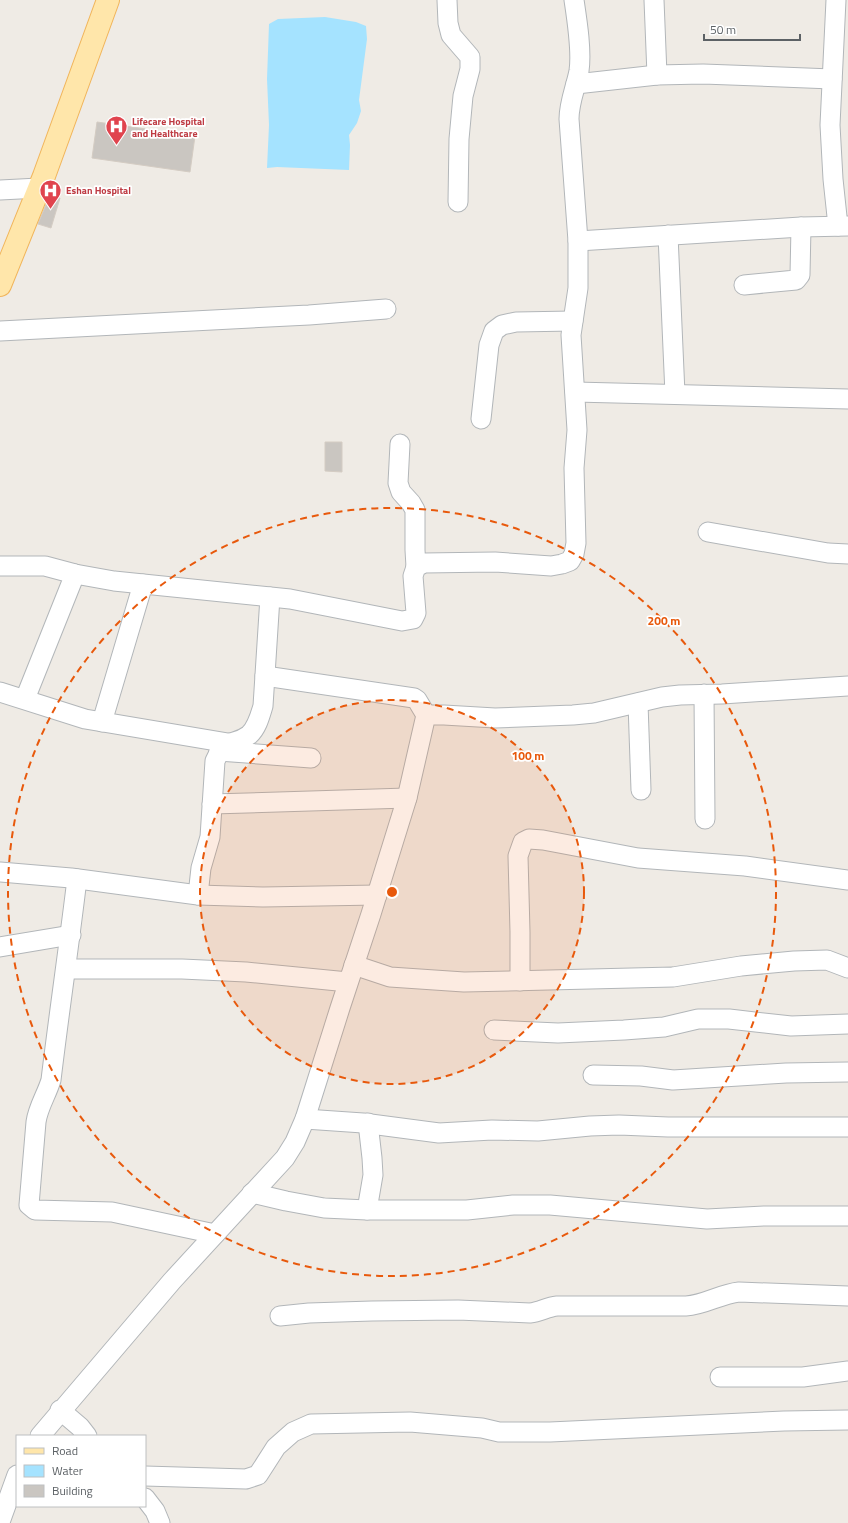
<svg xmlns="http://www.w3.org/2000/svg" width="848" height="1523" font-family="'Titillium Web',sans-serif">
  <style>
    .water { fill: #a5e3ff }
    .building { fill: #cac6c1; stroke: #d4ccc3 }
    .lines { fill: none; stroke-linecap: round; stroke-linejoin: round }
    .minor-casing { stroke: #b2b6b9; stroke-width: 21 }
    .major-casing { stroke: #f1b55b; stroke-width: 24 }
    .minor { stroke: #fff; stroke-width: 19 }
    .major { stroke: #ffe6aa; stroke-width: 22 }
    .ring { fill: none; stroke: #e8590c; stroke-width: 2; stroke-dasharray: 7 5 }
    .labels { text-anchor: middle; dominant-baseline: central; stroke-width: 3.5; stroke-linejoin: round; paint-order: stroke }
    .health-label { font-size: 10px; font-weight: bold; fill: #be3a42; stroke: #fff; text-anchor: start }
    .centre { fill: #e8590c; stroke: #fff; stroke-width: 2 }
    .ring-label { font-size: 12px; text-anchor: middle; font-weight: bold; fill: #e8590c; stroke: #fff; stroke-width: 3.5; stroke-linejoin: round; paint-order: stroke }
  </style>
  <rect width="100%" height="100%" fill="#efebe5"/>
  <!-- water -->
  <polygon class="water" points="325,17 356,22 366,26 367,39 359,100 361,111 357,123 349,135 350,145 349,170 277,167 267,168 269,125 267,79 269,24 278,19"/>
  <!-- building -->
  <g class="building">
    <polygon points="97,122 195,136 190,172 92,158"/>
    <polygon points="50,195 60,198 51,228 38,224"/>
    <polygon points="325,442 342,442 342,472 325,471"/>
  </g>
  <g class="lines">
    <defs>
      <g id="minor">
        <polyline points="447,0 448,23 451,35 470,57 470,69 463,96 459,139 458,202"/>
        <polyline points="654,0 657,75"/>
        <polyline points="836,0 830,125 833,179 838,226"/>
        <polyline points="576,84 657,75 703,74 832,79"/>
        <polyline points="0,190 39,188"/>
        <polyline points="668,235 675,394"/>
        <polyline points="578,241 801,227 848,226"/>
        <polyline points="744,285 796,280 800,275 801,227"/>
        <polyline points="0,331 309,315 386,309"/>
        <polyline points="575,392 848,399"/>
        <polyline points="481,419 489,345 494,331 502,325 516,322 573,321"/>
        <polyline points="400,444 398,483 401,492 411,503 415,510 415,550 416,567"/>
        <polyline points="708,532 828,553 848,554"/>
        <path d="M0,566H45L75,574L114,581L290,599L402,621L413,619L416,613L413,576L416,567L424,563L495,562L551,566L562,564L570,561L574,554L576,543L574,468L577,430L571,335L578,288V241L569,119C569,102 576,87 579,71C582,51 577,20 574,0"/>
        <polyline points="265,676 414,698 417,700 426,715"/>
        <polyline points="0,692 85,719 228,743"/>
        <polyline points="704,694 705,819"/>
        <polyline points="25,699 75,574"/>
        <polyline points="638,703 641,790"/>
        <polyline points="102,722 143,584"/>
        <polyline points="219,751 311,758"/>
        <polyline points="212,804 407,798"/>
        <polyline points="0,872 71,878 198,895 263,897 377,895"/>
        <path d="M77,879C69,946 59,1013 51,1080C47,1094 38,1107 36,1122L29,1205L35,1210L112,1212L215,1234"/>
        <path d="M198,895L201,868L210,837L215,761C226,736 233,747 249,735C257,728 260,716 263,706L270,597"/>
        <polyline points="0,947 71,935"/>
        <polyline points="354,965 390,977 464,982 673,977 741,966 794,961 827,960 848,968"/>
        <polyline points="66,969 182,969 246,972 348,982"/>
        <polyline points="520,981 520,932 518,856 523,842 529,839 543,840 638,858 745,866 848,880"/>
        <polyline points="494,1030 558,1033 624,1030 664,1027 698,1019 729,1019 791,1026 848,1024"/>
        <polyline points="593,1075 641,1076 673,1080 786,1073 848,1072"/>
        <polyline points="305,1119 363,1123 439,1133 492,1130 538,1131 590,1126 619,1125 668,1127 848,1127"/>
        <polyline points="252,1193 286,1201 324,1208 367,1210 467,1210 513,1205 550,1205 707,1219 764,1216 848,1216"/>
        <polyline points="367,1210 373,1175 372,1158 368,1123"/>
        <path d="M280,1316L309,1313L372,1311L458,1310L530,1313C540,1312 547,1307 557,1306H686C705,1305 720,1294 739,1292L848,1296"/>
        <polyline points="720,1377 803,1377 848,1371"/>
        <polyline points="60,1410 80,1427 87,1436"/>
        <polyline points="40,1436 172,1281 285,1158 295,1142 305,1119 340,1008 371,914 407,798 426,715 444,715 495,718 573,715 594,713 662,697 680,695 722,694 848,686"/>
        <polyline points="145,1476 246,1479 258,1475 276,1447 293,1432 311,1424 410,1422 482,1428 499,1432 550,1432 784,1421 848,1420"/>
        <polyline points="145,1498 155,1511 160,1523"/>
        <polyline points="0,1522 17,1475"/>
      </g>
      <polyline id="major" points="0,285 44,176 108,0"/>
    </defs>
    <!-- minor casing -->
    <use href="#minor" class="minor-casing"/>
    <!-- major casing -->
    <use href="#major" class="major-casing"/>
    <!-- minor -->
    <use href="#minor" class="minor"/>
    <!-- major -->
    <use href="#major" class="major"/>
  </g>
  <!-- distance rings -->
  <circle cx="392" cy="892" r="192" fill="#e8590c" fill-opacity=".12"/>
  <g class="ring">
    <circle cx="392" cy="892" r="192"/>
    <circle cx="392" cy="892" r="384"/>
  </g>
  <!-- icons -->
  <defs>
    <symbol id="hospital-pin" viewBox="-11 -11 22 30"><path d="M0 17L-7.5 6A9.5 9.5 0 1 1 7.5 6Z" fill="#e0444e" stroke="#fff"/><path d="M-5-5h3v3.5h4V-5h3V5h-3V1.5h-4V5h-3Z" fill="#fff"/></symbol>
  </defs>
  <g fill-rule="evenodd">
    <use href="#hospital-pin" x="104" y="114" width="25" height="34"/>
    <use href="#hospital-pin" x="38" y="178" width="25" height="34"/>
  </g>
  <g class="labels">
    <!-- health labels -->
    <g class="health-label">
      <text x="132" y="121">Lifecare Hospital<tspan x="132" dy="12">and Healthcare</tspan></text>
      <text x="66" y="190">Eshan Hospital</text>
    </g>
  </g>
  <circle cx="392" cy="892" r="6" class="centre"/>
  <g class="ring-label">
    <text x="664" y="625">200 m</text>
    <text x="528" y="760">100 m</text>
  </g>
  <!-- legend -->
  <rect x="16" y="1435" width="130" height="72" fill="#ffffff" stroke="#bec0c1"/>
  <rect x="24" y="1448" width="20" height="6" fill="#ffe6aa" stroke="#bec0c1"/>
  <text x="52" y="1455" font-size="12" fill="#5c6165">Road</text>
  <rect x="24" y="1465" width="20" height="12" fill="#a5e3ff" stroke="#bec0c1"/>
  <text x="52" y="1475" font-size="12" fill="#5c6165">Water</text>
  <rect x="24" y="1485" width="20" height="12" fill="#cac6c1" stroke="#bec0c1"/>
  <text x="52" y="1495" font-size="12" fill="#5c6165">Building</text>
  <!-- scale -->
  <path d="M704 34v6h96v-6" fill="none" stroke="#5c6165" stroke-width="2"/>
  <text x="710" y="34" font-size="12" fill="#5c6165" stroke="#ffffff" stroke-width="3" paint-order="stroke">50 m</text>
</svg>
